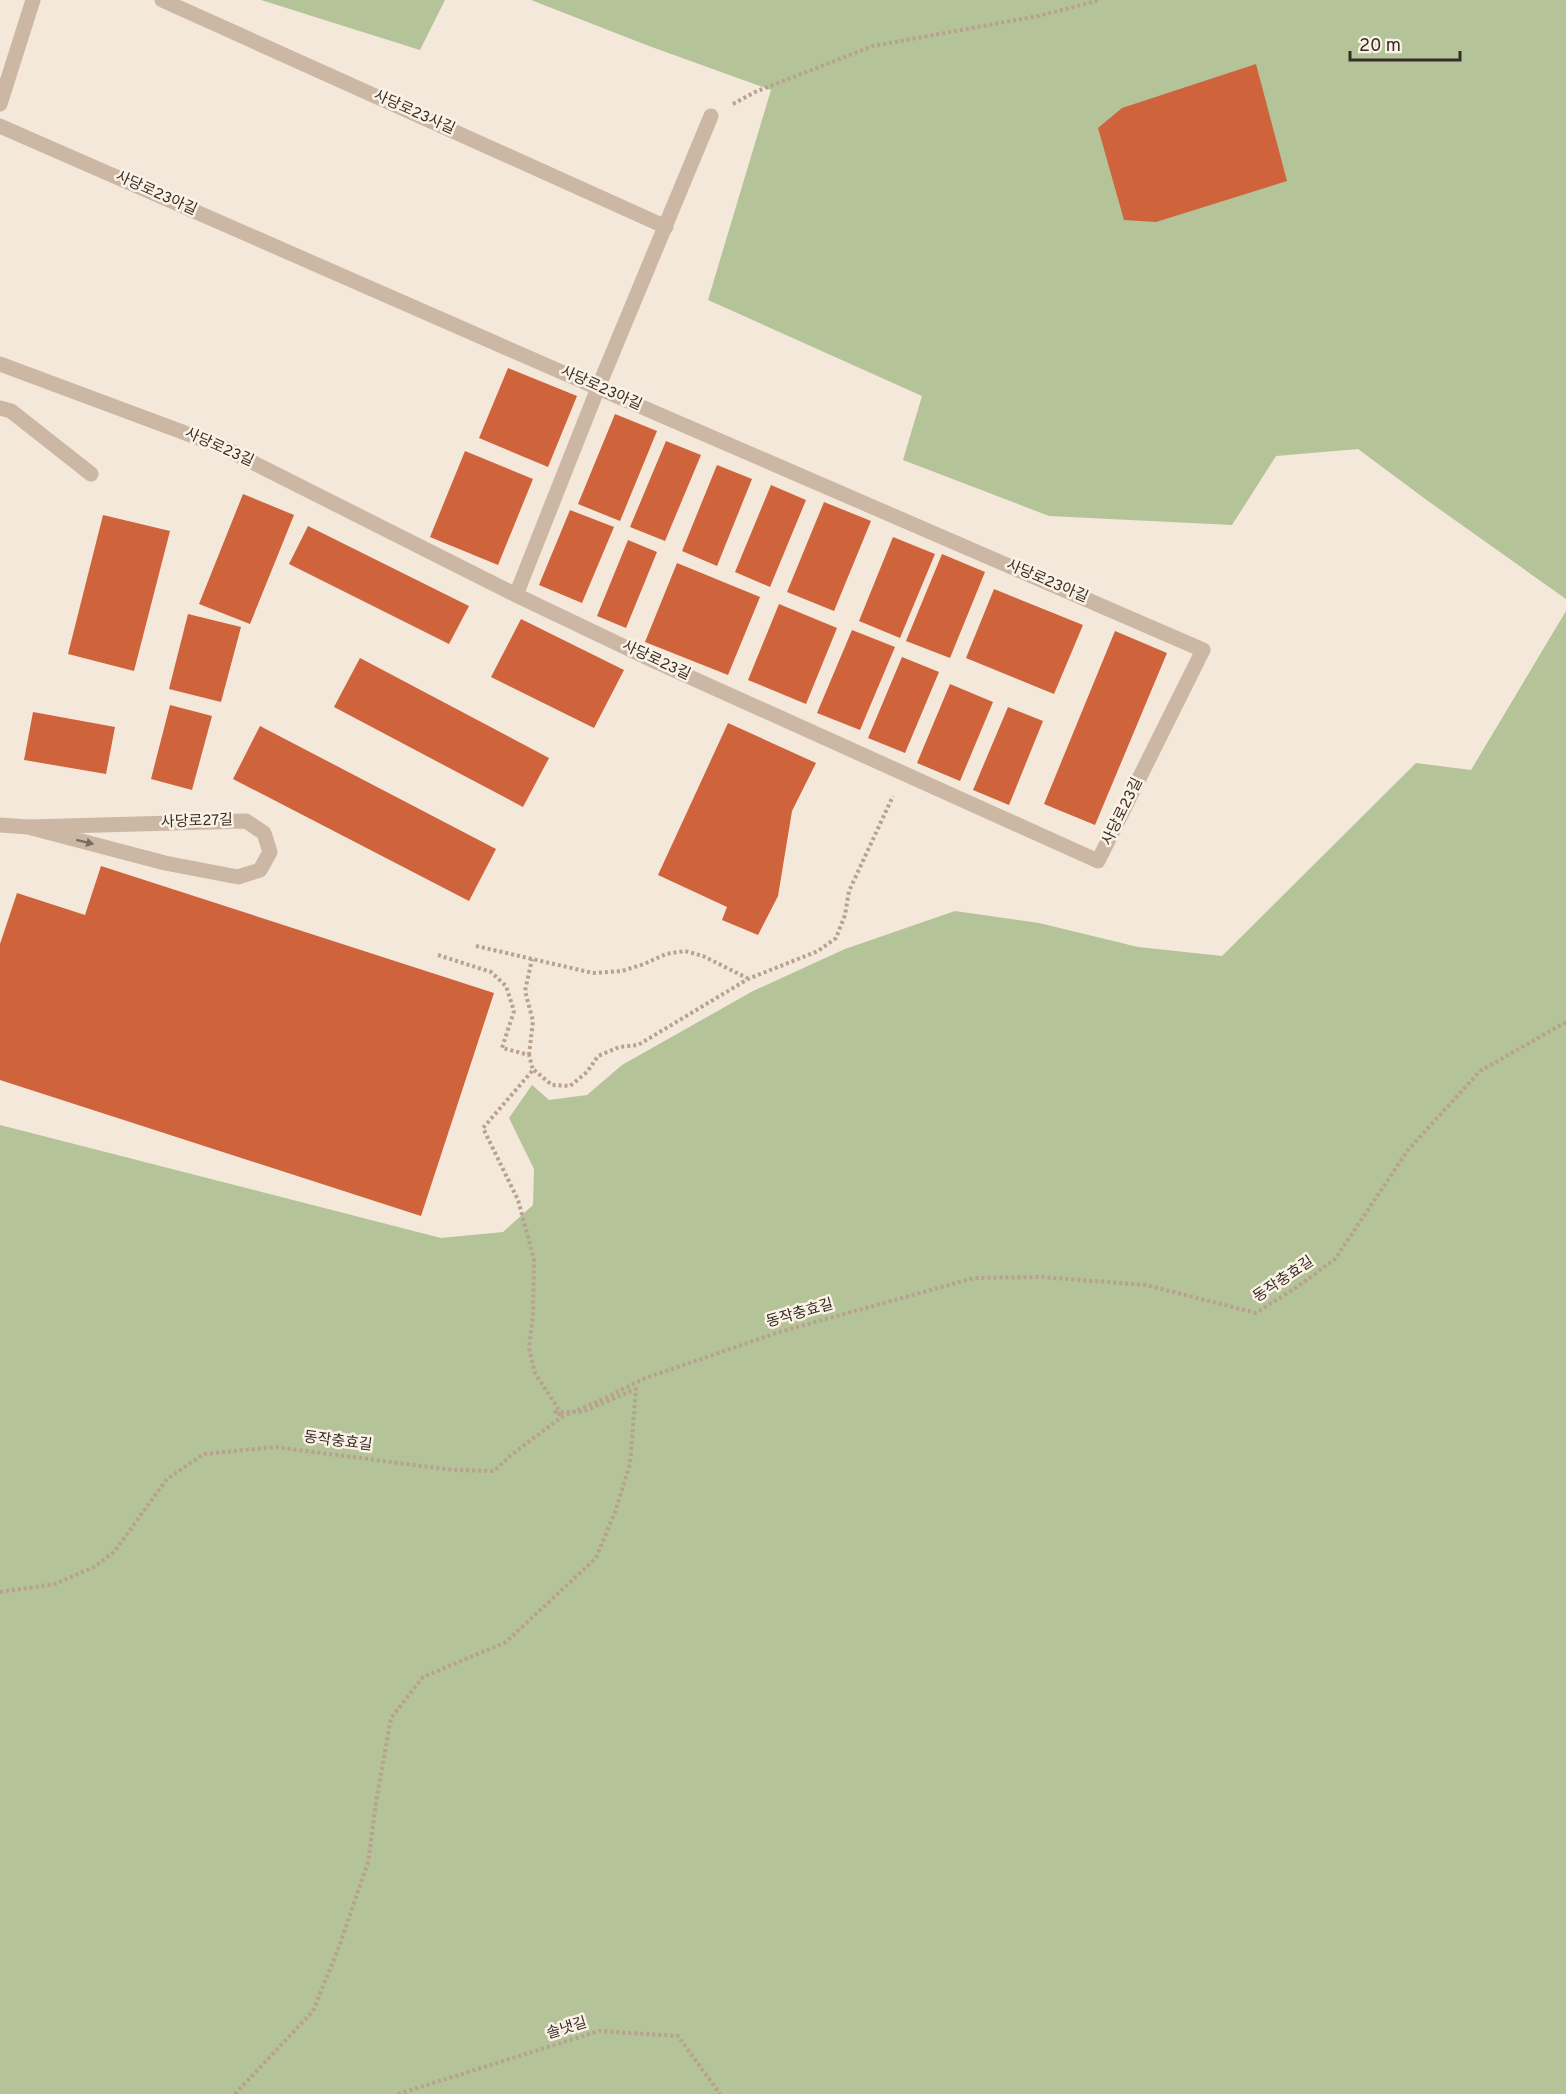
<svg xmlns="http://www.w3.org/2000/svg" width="1566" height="2094" font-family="Overpass,'Noto Sans KR',sans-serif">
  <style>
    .green { fill: #b4c398 }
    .building { fill: #cf633c }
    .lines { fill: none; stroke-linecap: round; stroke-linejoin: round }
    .path { stroke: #b8a18f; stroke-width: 4; stroke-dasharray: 3 3; stroke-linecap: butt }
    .lane { stroke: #ccb7a5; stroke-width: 15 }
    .street { stroke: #ccb7a5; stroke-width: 15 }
    .oneway { fill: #7a6b60 }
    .labels { text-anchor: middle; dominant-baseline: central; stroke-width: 5; stroke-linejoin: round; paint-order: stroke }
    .street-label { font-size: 15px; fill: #372c27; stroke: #fbf2e6 }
  </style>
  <rect width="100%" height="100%" fill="#f3e8da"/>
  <!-- green -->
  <g class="green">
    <polygon points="261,0 445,0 420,50"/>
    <polygon points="531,0 1566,0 1566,599 1428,501 1358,449 1276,456 1232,525 1049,516 903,460 922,396 708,300 771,90 649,46"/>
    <polygon points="1566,611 1566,2094 0,2094 0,1125 441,1238 503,1232 533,1205 534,1169 509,1118 532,1085 549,1100 587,1095 622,1065 753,991 845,949 955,911 1039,923 1138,947 1222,956 1416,763 1471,770"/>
  </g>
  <!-- building -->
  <g class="building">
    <polygon points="1256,64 1287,181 1156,222 1124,220 1098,128 1122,108"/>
    <polygon points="508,368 577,396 548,467 479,438"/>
    <polygon points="615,414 657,431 620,521 578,504"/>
    <polygon points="666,441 701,455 665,541 630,527"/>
    <polygon points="465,451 533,479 498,565 430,537"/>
    <polygon points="717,465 752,479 717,566 682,551"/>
    <polygon points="771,485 806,500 770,587 735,572"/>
    <polygon points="243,494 294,515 250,624 199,604"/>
    <polygon points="824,502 871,521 834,611 787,592"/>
    <polygon points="570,510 614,527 582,603 539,585"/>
    <polygon points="103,515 170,531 134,671 68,654"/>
    <polygon points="308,526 469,606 449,644 289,564"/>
    <polygon points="893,537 935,554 900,638 859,621"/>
    <polygon points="628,540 657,552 626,628 597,616"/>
    <polygon points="942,554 985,572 950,658 906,641"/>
    <polygon points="677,563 760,597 728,675 645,642"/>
    <polygon points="994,589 1083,625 1054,694 966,658"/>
    <polygon points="779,604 837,628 806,704 748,680"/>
    <polygon points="188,614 241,627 221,702 169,689"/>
    <polygon points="521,619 624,670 594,728 491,677"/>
    <polygon points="852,630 895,647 860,730 817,713"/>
    <polygon points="1115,631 1167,653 1095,825 1044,804"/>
    <polygon points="902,657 939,672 905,753 868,738"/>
    <polygon points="360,658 549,758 523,807 334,707"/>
    <polygon points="950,684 993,702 960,781 917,763"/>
    <polygon points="170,705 212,716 192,790 151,779"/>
    <polygon points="1008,707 1043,721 1009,805 973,790"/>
    <polygon points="33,712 115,727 106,774 24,760"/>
    <polygon points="728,723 816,763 792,811 778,896 758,935 722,920 727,907 658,875"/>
    <polygon points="260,726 496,849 469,901 233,779"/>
    <polygon points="101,866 494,993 421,1216 0,1080 0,944 17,893 85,915"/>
  </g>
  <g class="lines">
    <!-- path -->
    <g class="path">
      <polyline points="733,104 755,92 873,46 1038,16 1100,0"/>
      <polyline points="476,946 593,973 622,971 644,964 666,954 685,951 703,956 747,978"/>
      <polyline points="438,955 491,972 506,986 514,1011 502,1048 529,1055 533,1070 483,1128 518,1200 534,1259 533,1316 529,1348 535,1373 561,1413"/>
      <polyline points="529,1055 533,1021 525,991 532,959"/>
      <polyline points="534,1070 552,1085 570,1086 587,1072 598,1056 619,1047 638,1045 748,979 818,951 836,938 845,915 849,891 893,796"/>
      <polyline points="0,1592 55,1584 94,1567 114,1552 167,1479 204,1454 275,1447 453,1470 494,1471 511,1455 563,1416 599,1401 643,1379 779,1332 974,1278 1041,1277 1146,1285 1256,1313 1297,1287 1335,1259 1408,1150 1480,1071 1566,1022"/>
      <polyline points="235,2094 313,2011 339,1947 368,1862 377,1796 391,1718 423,1677 506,1642 596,1558 615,1512 630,1464 636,1389 582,1412 555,1412 563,1416"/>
      <polyline points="398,2094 599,2031 678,2036 720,2094"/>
    </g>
    <!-- lane -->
    <g class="lane">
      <polyline points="162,0 666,227"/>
      <polyline points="0,126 598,388 1203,650"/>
    </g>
    <!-- street -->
    <g class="street">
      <polyline points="0,104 33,0"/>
      <polyline points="0,364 220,446 516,595 652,660 1098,861 1203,650"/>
      <polyline points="0,408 11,411 91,474"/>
      <polyline points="516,595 598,388 711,116"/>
      <polyline points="0,825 28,827 246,821 264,833 270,852 260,870 238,877 165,863 28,827"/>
    </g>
  </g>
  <!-- one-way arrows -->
  <defs><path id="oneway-solid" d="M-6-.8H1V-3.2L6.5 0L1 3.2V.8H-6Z" transform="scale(1.5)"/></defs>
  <use class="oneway" href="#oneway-solid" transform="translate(85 842) rotate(14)"/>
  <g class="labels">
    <!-- street labels -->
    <g class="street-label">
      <text transform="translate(414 113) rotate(24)">사당로23사길</text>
      <text transform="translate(156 194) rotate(24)">사당로23아길</text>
      <text transform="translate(601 389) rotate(24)">사당로23아길</text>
      <text transform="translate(219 448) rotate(24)">사당로23길</text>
      <text transform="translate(1047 582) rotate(23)">사당로23아길</text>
      <text transform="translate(656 661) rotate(25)">사당로23길</text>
      <text transform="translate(1123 812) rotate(-64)">사당로23길</text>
      <text transform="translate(197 822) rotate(-2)">사당로27길</text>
      <text transform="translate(1284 1280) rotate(-34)">동작충효길</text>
      <text transform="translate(800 1314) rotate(-16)">동작충효길</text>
      <text transform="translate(338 1442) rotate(7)">동작충효길</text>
      <text transform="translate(567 2029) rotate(-17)">솔냇길</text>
    </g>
  </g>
  <!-- scale -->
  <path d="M1350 51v9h110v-9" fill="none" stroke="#372c27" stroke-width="3"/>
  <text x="1359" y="51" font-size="18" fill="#372c27" stroke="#fbf2e6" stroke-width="4.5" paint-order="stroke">20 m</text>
</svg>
